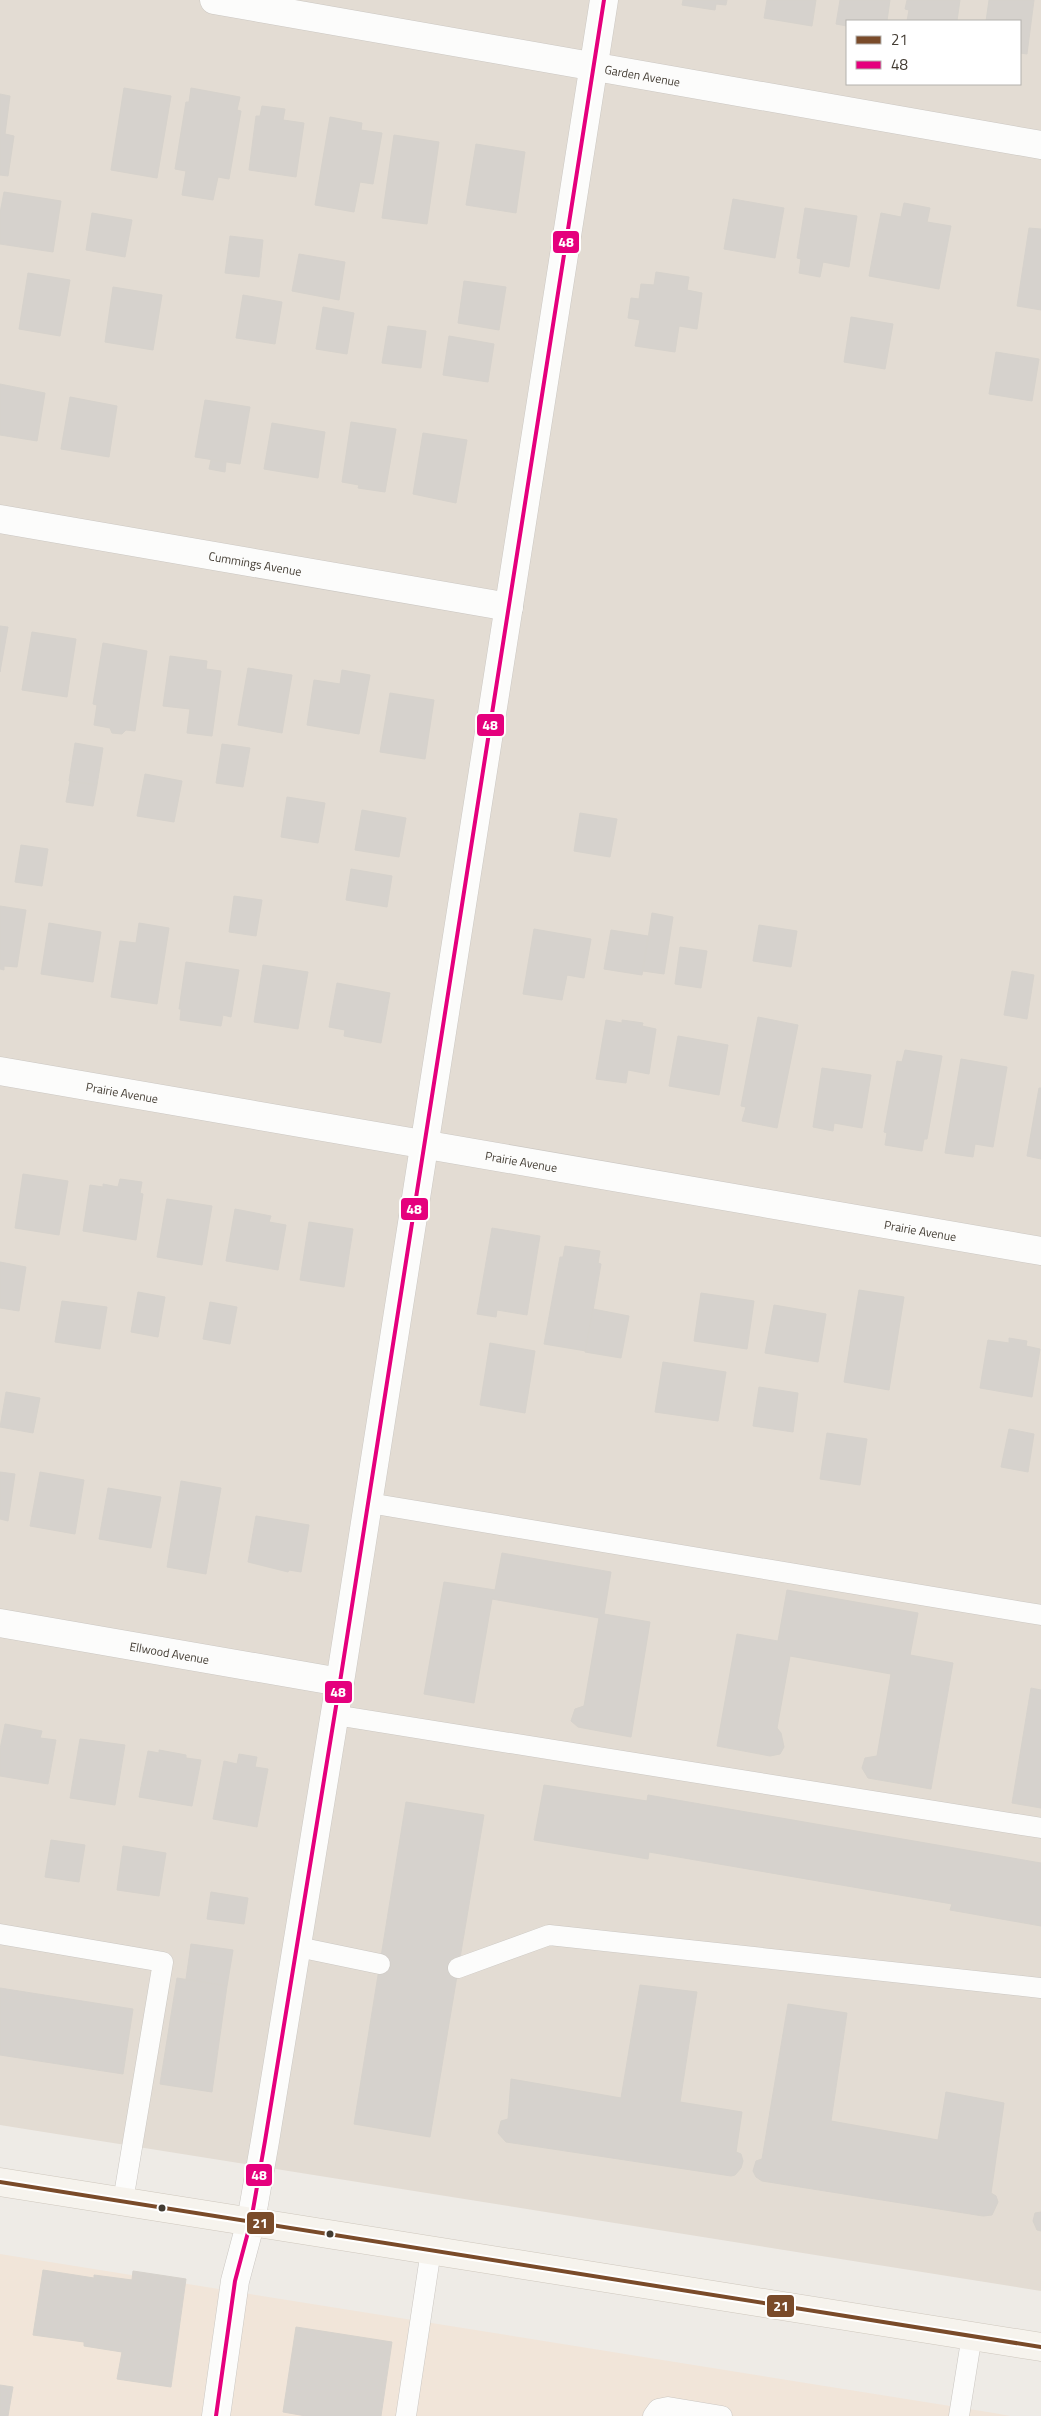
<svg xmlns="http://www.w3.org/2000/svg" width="1041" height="2416" font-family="'Titillium Web',sans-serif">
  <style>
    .residential { fill: #e3dcd3; fill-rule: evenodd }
    .commercial { fill: #f1e5d9 }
    .building { fill: #d6d2cd; stroke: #d6d2cc }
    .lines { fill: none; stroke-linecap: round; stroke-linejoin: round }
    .lane-casing { stroke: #cbc7c2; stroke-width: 21 }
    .street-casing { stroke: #cbc7c2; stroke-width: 29 }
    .secondary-casing { stroke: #cec7bd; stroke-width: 29 }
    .lane { stroke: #fcfcfb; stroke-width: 20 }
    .street { stroke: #fcfcfb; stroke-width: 28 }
    .secondary { stroke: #f6f3ed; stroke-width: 28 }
    .bus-1-casing { stroke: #fff; stroke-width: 8 }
    .bus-2-casing { stroke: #fff; stroke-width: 8 }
    .bus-1 { stroke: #7a4b2a; stroke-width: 4 }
    .bus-2 { stroke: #e5007d; stroke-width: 4 }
    .bus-dot { fill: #433c33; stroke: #fff; stroke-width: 2 }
    .labels { text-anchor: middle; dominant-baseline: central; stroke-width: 4; stroke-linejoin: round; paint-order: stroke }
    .street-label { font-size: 12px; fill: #433c33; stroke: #fff }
    .line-badge { stroke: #fff; stroke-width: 2 }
    .badge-label { font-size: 14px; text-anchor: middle; font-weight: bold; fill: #fff }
  </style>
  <rect width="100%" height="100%" fill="#eeebe6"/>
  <!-- residential -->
  <path class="residential" d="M0,0H1041V2291L0,2125ZM847,21H1020V84H847Z"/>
  <!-- commercial -->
  <polygon class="commercial" points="0,2254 994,2413 1010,2416 0,2416"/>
  <!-- building -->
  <g class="building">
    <polygon points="683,0 727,0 726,5 716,4 715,10 682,5"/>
    <polygon points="767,0 816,0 812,26 764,18"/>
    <polygon points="840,0 890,0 887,21 847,21 847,26 836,24"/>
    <polygon points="907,0 960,0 957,21 907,21 909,10 905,9"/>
    <polygon points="989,0 1034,0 1027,54 1020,53 1020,21 986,21"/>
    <polygon points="124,88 171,96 157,178 111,170"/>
    <polygon points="191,88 240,97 237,110 241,111 229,179 218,177 213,200 182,195 186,171 175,169 186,102 189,102"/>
    <polygon points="0,94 10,96 5,134 14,136 8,176 0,175"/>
    <polygon points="262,106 285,109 283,120 304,123 296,177 249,170 256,116 260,116"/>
    <polygon points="330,117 362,123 361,130 382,133 373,184 360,182 354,212 315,205"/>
    <polygon points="394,135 439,142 427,224 382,218"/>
    <polygon points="476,144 525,152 516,213 466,205"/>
    <polygon points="4,192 61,201 53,252 0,244 0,213"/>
    <polygon points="733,199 784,208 775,258 724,249"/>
    <polygon points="904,203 930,208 927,222 951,226 939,289 869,276 881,213 901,217"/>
    <polygon points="805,208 857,216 849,267 823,262 820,277 799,273 801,259 797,258"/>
    <polygon points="92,213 132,220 125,257 86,250"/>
    <polygon points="1029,228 1041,229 1041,310 1017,306"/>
    <polygon points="230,236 263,240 259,277 225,273"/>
    <polygon points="299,254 345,262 339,300 292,291"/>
    <polygon points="656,272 689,277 687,290 702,293 697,329 679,326 675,352 635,346 640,320 628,318 631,298 639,299 641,284 654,285"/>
    <polygon points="28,273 70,280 60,336 19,329"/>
    <polygon points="464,281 506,287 499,330 458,323"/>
    <polygon points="113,287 162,295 153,350 105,342"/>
    <polygon points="243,295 282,302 275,344 236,338"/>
    <polygon points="323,307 354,313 347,354 316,349"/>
    <polygon points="851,317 893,324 885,369 844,362"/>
    <polygon points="388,326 426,331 421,368 382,363"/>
    <polygon points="449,336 494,344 488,382 443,375"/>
    <polygon points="996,352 1039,359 1032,401 989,394"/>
    <polygon points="0,384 45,393 37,441 0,435"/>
    <polygon points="70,397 117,406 109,457 61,449"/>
    <polygon points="205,400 250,407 240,464 195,457"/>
    <polygon points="351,422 396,429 385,492 358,488 359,485 342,482"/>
    <polygon points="272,423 325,432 318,478 264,469"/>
    <polygon points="423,433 467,440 456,503 413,494"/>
    <polygon points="211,460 226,462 225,472 209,469"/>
    <polygon points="0,626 8,627 0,672"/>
    <polygon points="32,632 76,639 67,697 22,690"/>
    <polygon points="103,643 147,651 135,731 126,730 122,734 112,733 110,728 94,725 97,705 93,704"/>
    <polygon points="170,656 207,661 206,669 221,671 212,736 187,733 190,709 163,706"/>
    <polygon points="248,668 292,675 282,733 238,725"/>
    <polygon points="342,670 370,675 359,734 307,725 314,680 340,684"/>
    <polygon points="390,693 434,700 425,759 380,752"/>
    <polygon points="75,743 103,748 97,785 69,781"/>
    <polygon points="222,744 250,748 243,787 216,783"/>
    <polygon points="145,774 182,781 174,822 137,816"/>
    <polygon points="70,781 97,785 93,806 66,802"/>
    <polygon points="287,797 325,803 318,843 281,837"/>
    <polygon points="362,810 406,818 399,857 355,850"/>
    <polygon points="580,813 617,819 610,857 574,851"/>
    <polygon points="21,845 48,849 42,886 15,882"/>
    <polygon points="351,869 392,876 387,907 346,900"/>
    <polygon points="234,896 262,900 256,936 229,932"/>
    <polygon points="0,906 26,910 17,967 4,966 4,970 0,969"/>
    <polygon points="652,913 673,917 664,974 643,971"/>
    <polygon points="49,923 101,932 93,982 41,974"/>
    <polygon points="139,923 169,928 157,1004 111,997 120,941 136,943"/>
    <polygon points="759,925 797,931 791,967 753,961"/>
    <polygon points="534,929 591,939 584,978 567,975 562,1000 523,994"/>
    <polygon points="611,930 648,936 642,975 604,969"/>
    <polygon points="680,947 707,951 701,988 675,984"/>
    <polygon points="186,962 239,970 231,1017 223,1015 221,1026 180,1020 181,1009 179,1009"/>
    <polygon points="263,965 308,972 298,1029 254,1022"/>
    <polygon points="1012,971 1034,975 1027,1019 1004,1015"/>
    <polygon points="337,983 390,993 381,1043 344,1036 345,1030 329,1027"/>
    <polygon points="758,1017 798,1025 777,1128 742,1121 746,1107 741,1106"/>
    <polygon points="606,1020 622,1023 622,1020 643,1023 642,1026 656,1029 649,1074 628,1070 626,1083 596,1079"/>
    <polygon points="678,1036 728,1045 719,1095 669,1086"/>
    <polygon points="905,1050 942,1056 927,1139 924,1139 922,1151 885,1145 887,1133 884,1132 897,1061 902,1062"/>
    <polygon points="961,1059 1007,1067 993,1147 975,1144 973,1157 945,1153"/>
    <polygon points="822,1068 871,1075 862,1128 834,1123 833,1131 813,1127"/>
    <polygon points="1039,1088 1041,1088 1041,1159 1027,1156"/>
    <polygon points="23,1174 68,1181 59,1235 15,1228"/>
    <polygon points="120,1179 142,1182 140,1193 143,1194 136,1240 83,1231 90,1185 103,1187 103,1184 118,1187"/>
    <polygon points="167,1199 212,1206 202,1265 157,1257"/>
    <polygon points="235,1209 271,1216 269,1222 286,1225 278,1270 226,1261"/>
    <polygon points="309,1222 353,1229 344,1287 300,1280"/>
    <polygon points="492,1228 540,1236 527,1315 497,1310 496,1317 477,1314"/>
    <polygon points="565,1246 600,1251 598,1263 601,1264 586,1351 544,1344 560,1257 563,1257"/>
    <polygon points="0,1262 26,1267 19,1311 0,1308"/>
    <polygon points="859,1290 904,1297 889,1390 844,1382"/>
    <polygon points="138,1292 165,1297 158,1337 131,1332"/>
    <polygon points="701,1293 754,1301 747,1349 694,1341"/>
    <polygon points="62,1301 107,1307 100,1349 55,1342"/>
    <polygon points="210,1302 237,1307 230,1344 203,1339"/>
    <polygon points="774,1305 826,1314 818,1362 765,1353"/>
    <polygon points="593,1309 629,1316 621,1358 585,1352"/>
    <polygon points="1009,1338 1027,1341 1026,1346 1040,1349 1032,1397 980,1388 988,1340 1009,1343"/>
    <polygon points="490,1343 535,1351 525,1413 480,1405"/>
    <polygon points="663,1362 726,1372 718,1421 655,1412"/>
    <polygon points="759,1387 798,1393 793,1432 753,1426"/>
    <polygon points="6,1392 40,1398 33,1433 0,1427"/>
    <polygon points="1009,1429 1034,1434 1028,1472 1001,1467"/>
    <polygon points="827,1433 867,1439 860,1485 820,1479"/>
    <polygon points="0,1472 15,1474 8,1521 0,1519"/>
    <polygon points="40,1472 84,1480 75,1534 30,1526"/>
    <polygon points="181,1481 221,1488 206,1574 167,1567"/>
    <polygon points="108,1488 161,1497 151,1548 99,1539"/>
    <polygon points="256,1516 309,1525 301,1572 289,1570 288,1572 248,1562"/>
    <polygon points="502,1553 611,1572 604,1614 650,1622 631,1737 578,1727 571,1721 575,1709 584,1706 599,1618 492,1599 474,1703 424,1694 444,1582 495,1590"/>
    <polygon points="787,1590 918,1613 910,1655 953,1663 931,1789 868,1778 862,1768 865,1758 877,1756 891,1674 790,1656 777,1728 781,1733 784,1747 780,1754 770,1756 717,1746 737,1634 778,1641"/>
    <polygon points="1031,1688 1041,1690 1041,1808 1012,1803"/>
    <polygon points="5,1724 42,1731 40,1738 56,1740 48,1784 0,1776 0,1749"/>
    <polygon points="80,1739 125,1745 115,1805 70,1798"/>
    <polygon points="159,1750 186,1755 186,1758 201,1760 192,1806 139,1797 148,1751 159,1753"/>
    <polygon points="239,1754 257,1757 255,1767 268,1769 257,1827 213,1819 224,1761 237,1764"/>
    <polygon points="544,1785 647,1801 648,1795 1041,1863 1041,1926 950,1910 952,1904 649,1852 648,1859 534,1840"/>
    <polygon points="406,1802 484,1815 430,2137 354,2124"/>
    <polygon points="51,1840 85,1845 79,1882 45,1877"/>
    <polygon points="123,1846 166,1853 159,1896 117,1890"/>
    <polygon points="211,1892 248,1898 244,1924 207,1919"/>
    <polygon points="191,1944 233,1950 227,1986 186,1979"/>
    <polygon points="177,1978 227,1986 212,2092 160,2084"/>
    <polygon points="640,1985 697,1992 680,2102 742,2112 736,2152 741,2154 743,2161 741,2168 735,2175 731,2176 506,2142 498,2133 501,2121 508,2119 511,2079 621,2098"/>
    <polygon points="0,1988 133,2009 123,2074 0,2055"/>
    <polygon points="788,2004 847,2013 831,2121 938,2140 946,2092 1004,2103 991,2193 996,2196 998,2202 992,2215 983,2216 762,2181 756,2177 753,2171 756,2161 762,2159"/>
    <polygon points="1041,2212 1041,2231 1037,2230 1033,2221 1035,2213"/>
    <polygon points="43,2270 94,2278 94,2275 132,2280 133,2271 186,2279 171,2387 117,2379 122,2352 84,2346 84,2342 33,2335"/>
    <polygon points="296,2327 392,2342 381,2416 306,2416 283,2412"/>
    <polygon points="0,2385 13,2387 8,2416 0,2416"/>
  </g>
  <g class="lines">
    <defs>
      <g id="lane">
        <polyline points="369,1503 1041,1615"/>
        <polyline points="335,1715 1041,1828"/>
        <polyline points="0,1934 163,1962 123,2201"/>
        <polyline points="298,1947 380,1964"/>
        <polyline points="458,1968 549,1935 1041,1988"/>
        <polyline points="406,2416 431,2250"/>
        <polyline points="653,2416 658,2409 668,2407 722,2416"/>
        <polyline points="959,2416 972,2335"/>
      </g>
      <g id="street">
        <path id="s1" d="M214,0L1041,145"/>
        <path id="s2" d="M0,519L509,607"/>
        <path id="s3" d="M0,1071L1041,1251"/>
        <path id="s4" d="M0,1623L340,1682"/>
        <polyline points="216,2416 235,2281 251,2221 265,2141 340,1682 604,0"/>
      </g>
      <polyline id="secondary" points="0,2182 1041,2347"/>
    </defs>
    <!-- lane casing -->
    <use href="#lane" class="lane-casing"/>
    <!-- street casing -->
    <use href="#street" class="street-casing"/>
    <!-- secondary casing -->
    <use href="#secondary" class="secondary-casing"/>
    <!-- lane -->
    <use href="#lane" class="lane"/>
    <!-- street -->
    <use href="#street" class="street"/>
    <!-- secondary -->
    <use href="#secondary" class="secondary"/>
    <defs>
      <polyline id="bus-1" points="0,2182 1041,2347"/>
      <polyline id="bus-2" points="216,2416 235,2281 251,2221 265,2141 340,1682 604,0"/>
    </defs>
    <!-- bus-1 casing -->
    <use href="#bus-1" class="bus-1-casing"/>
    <!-- bus-2 casing -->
    <use href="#bus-2" class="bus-2-casing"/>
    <!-- bus-1 -->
    <use href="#bus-1" class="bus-1"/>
    <!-- bus-2 -->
    <use href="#bus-2" class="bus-2"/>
  </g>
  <!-- markers -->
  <g class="bus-dot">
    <circle cx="162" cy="2208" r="4.5"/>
    <circle cx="330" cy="2234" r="4.5"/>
  </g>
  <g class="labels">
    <!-- street labels -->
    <g class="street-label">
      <text stroke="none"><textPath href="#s1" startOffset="435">Garden Avenue</textPath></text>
      <text stroke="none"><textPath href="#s2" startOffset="259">Cummings Avenue</textPath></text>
      <text stroke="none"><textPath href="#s3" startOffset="124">Prairie Avenue</textPath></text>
      <text stroke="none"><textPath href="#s3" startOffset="529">Prairie Avenue</textPath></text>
      <text stroke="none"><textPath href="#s3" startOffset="934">Prairie Avenue</textPath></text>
      <text stroke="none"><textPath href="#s4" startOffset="172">Ellwood Avenue</textPath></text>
    </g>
  </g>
  <g class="line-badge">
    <rect x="552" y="230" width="28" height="24" rx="5" fill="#e5007d"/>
    <rect x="476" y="713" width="29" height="24" rx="5" fill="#e5007d"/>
    <rect x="400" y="1197" width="29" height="24" rx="5" fill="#e5007d"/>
    <rect x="324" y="1680" width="29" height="24" rx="5" fill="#e5007d"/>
    <rect x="245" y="2163" width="28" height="24" rx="5" fill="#e5007d"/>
    <rect x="246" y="2211" width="29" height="24" rx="5" fill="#7a4b2a"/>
    <rect x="766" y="2294" width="29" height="24" rx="5" fill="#7a4b2a"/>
  </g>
  <g class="badge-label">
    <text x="566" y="247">48</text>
    <text x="490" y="730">48</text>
    <text x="414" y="1214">48</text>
    <text x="338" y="1697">48</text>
    <text x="259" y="2180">48</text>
    <text x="260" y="2228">21</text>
    <text x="781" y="2311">21</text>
  </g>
  <!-- legend -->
  <rect x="846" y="20" width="175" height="65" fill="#ffffff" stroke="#b4b1ad"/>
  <rect x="856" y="36" width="25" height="8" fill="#7a4b2a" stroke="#b4b1ad"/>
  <text x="891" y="45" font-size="15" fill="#433c33">21</text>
  <rect x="856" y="61" width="25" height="8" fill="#e5007d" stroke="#b4b1ad"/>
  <text x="891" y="70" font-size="15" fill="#433c33">48</text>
</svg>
